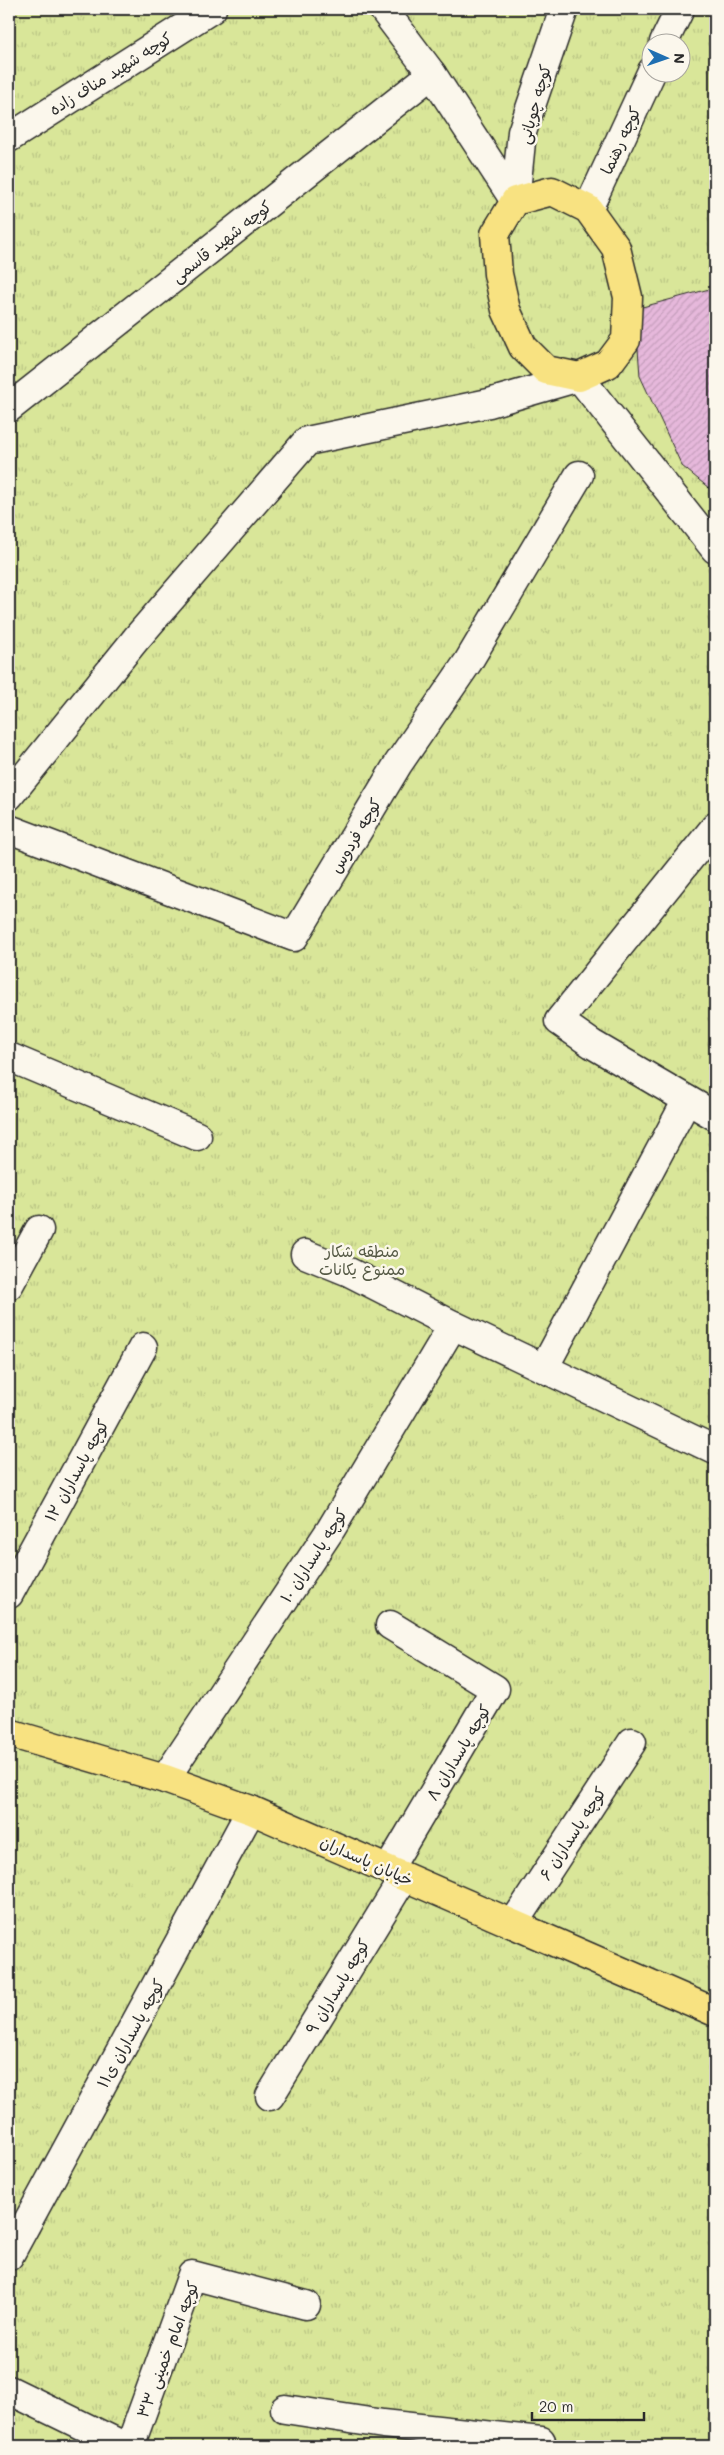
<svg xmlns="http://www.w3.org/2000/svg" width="724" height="2455" font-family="Mali,'Playpen Sans Arabic',sans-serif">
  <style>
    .park { fill: url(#park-tufts); stroke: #828862; fill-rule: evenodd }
    .building { fill: url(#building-hatch); stroke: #2b2b2b }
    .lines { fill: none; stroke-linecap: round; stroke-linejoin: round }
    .minor-casing { stroke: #2b2b2b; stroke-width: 31 }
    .major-casing { stroke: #2b2b2b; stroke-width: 31 }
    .minor { stroke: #fbf7ec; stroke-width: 28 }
    .major { stroke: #f8e281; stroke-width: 28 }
    .labels { text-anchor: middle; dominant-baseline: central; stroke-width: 5; stroke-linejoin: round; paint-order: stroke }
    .street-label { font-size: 16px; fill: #2b2b2b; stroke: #fbf7ec }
    .park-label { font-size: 16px; fill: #565a46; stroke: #fbf7ec }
  </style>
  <defs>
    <pattern id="park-tufts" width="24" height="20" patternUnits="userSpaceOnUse" patternTransform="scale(1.25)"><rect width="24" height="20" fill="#d9e699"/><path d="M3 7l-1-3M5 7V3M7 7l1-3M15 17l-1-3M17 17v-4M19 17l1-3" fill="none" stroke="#bac584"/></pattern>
    <pattern id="building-hatch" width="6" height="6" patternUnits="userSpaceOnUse" patternTransform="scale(1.25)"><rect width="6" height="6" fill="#e6b8db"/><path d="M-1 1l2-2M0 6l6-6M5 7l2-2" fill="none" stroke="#c59ebc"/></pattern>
  </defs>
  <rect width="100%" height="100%" fill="#f7eae9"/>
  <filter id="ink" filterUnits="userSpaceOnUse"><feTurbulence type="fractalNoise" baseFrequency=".02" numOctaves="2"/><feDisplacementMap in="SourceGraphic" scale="10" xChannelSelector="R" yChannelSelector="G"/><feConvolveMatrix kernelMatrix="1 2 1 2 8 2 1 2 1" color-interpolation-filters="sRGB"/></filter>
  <g filter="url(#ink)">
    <!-- park -->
    <path class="park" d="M9,9H715V2446H9ZM652,42H682V72H652Z"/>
    <!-- building -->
    <polygon class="building" points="713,288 715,291 715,493 682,466 640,376 635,309"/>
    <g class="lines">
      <defs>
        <g id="minor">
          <polyline points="383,9 432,74 515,201"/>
          <polyline points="664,42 680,9"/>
          <polyline points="9,138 212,9"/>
          <polyline points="515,201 522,132 564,9"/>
          <polyline points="588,209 652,71"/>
          <polyline points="9,408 432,74"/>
          <polyline points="9,796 136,639 307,441 489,403 579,377 715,549"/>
          <polyline points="715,827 559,1021 592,1044 715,1116"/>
          <polyline points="9,829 294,937 398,764 468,662 579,475"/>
          <polyline points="9,1057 197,1136"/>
          <polyline points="305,1254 349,1272 453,1325 715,1450"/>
          <polyline points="9,1285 39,1230"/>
          <polyline points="544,1368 687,1100"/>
          <polyline points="9,1594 143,1347"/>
          <polyline points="165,1779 331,1529 453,1325"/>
          <polyline points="388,1870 495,1689 390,1625"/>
          <polyline points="513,1924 632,1742"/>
          <polyline points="270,2096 404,1877"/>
          <polyline points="9,2256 251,1810"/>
          <polyline points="9,2390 124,2446"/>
          <polyline points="285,2409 383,2424 541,2441 540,2446"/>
          <polyline points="130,2446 192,2275 306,2305"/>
        </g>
        <g id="major">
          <polygon points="552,191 588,209 616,248 628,297 626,340 608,364 579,377 546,370 523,347 506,310 498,274 495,234 515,201"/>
          <polyline points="9,1733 165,1779 251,1810 715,2012"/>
        </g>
      </defs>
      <!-- minor casing -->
      <use href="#minor" class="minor-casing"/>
      <!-- major casing -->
      <use href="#major" class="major-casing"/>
      <!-- minor -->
      <use href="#minor" class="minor"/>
      <!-- major -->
      <use href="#major" class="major"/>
    </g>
  </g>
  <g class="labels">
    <!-- street labels -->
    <g class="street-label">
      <text transform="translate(110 73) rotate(-32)">کوچه شهید مناف زاده</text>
      <text transform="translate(534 104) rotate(-74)">کوچه چوپانی</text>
      <text transform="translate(620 140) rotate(-65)">کوچه رهنما</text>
      <text transform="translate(221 241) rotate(-38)">کوچه شهید قاسمی</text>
      <text transform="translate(355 835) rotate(-59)">کوچه فردوس</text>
      <text transform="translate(76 1470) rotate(-61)">کوچه پاسداران ۱۲</text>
      <text transform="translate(313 1555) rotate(-57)">کوچه پاسداران ۱۰</text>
      <text transform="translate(458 1752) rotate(-59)">کوچه پاسداران ۸</text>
      <text transform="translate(572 1833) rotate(-57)">کوچه پاسداران ۶</text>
      <text transform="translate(367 1860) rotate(24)">خیابان پاسداران</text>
      <text transform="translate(337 1986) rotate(-59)">کوچه پاسداران ۹</text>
      <text transform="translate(130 2033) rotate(-61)">کوچه پاسداران ی۱۱</text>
      <text transform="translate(167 2349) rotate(-69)">کوچه امام خمینی ۳۳</text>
    </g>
    <!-- park labels -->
    <g class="park-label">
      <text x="362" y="1250">منطقه شکار<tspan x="362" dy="18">ممنوع یکانات</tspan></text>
    </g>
  </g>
  <!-- margin -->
  <rect width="724" height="2455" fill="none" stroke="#fbf7ec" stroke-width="30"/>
  <rect x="15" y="15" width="694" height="2425" fill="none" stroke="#2b2b2b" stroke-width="2" filter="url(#ink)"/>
  <!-- north arrow -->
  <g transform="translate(666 58) rotate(92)"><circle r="24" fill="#fbf7ec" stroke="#a8a59f"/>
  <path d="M0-4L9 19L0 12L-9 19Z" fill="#1f6fb2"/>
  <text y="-8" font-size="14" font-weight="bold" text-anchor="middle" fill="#2b2b2b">N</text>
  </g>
  <!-- scale -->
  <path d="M532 2412v8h112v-8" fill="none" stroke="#2b2b2b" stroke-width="2.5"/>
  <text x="539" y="2412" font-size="15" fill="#2b2b2b" stroke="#fbf7ec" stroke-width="4" paint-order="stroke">20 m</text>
</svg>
